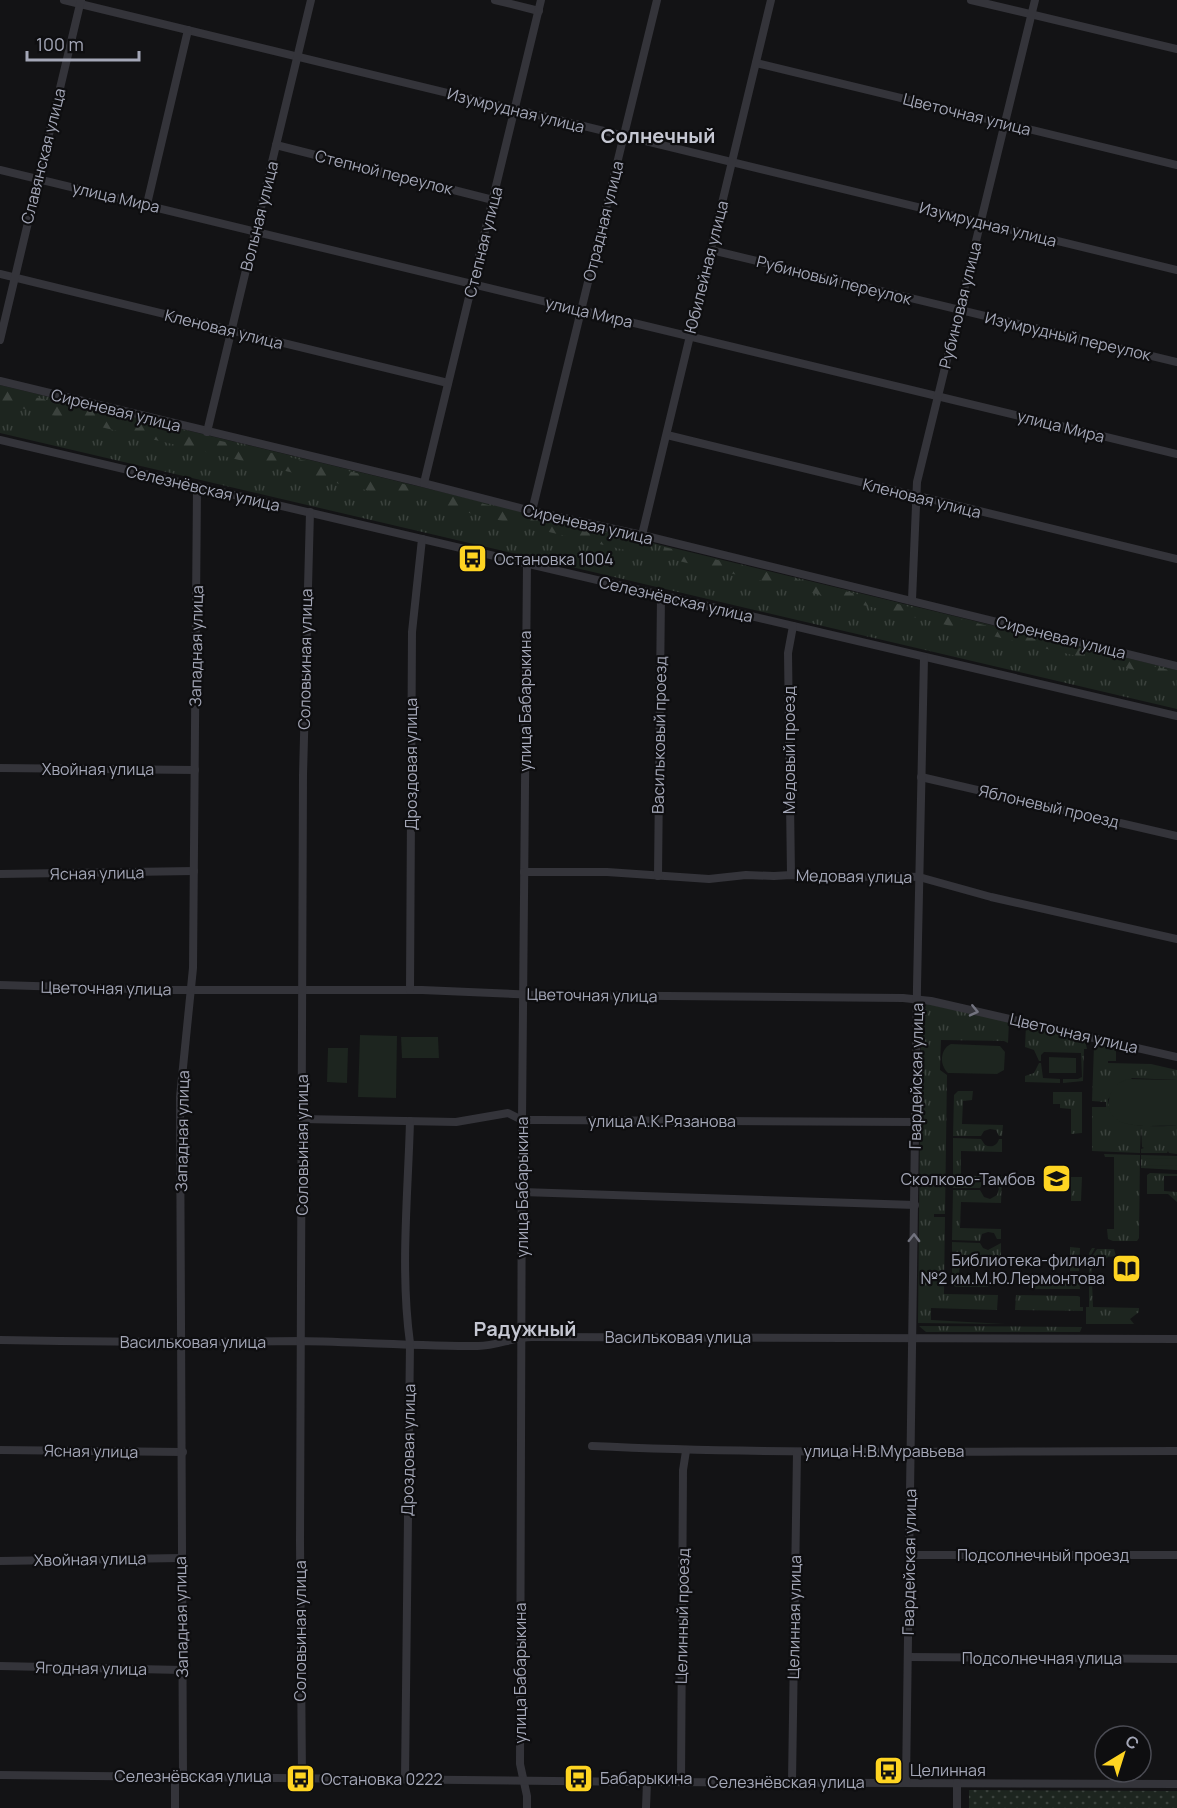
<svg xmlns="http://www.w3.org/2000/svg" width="1177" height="1808" font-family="Manrope,sans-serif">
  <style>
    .grass { fill: url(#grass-tufts) }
    .forest { fill: url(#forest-firs) }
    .park { fill: url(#park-dots) }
    .garden { fill: #1d251f }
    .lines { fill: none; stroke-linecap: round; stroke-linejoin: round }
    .minor { stroke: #34343a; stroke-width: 8 }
    .oneway { stroke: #72737f }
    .labels { text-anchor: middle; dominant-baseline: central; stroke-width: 4.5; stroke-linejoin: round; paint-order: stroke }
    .street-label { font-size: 16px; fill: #a4a7b7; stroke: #0e0e10 }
    .poi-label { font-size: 16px; fill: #a4a7b7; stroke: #0e0e10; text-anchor: start }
    .quarter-label { font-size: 20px; font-weight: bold; fill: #c5c7d2; stroke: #0e0e10 }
  </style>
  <defs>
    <pattern id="grass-tufts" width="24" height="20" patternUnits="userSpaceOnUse" patternTransform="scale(1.5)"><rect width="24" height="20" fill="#1d251f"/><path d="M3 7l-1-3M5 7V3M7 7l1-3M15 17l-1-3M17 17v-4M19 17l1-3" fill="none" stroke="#3b423d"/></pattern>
    <pattern id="forest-firs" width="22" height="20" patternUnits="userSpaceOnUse" patternTransform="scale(1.5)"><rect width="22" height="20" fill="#1d251f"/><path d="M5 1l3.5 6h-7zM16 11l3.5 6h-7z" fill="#3b423d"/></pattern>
    <pattern id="park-dots" width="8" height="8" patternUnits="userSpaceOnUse" patternTransform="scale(1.5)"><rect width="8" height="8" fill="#1d251f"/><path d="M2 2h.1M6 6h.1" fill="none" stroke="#3b423d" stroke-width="1.8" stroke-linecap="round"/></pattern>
  </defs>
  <rect width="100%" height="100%" fill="#131315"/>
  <!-- grass -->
  <g class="grass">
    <polygon points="0,385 1177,670 1177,709 0,433"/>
    <polygon points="928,1004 1009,1022 1008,1043 1004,1041 941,1040 940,1070 947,1075 945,1214 934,1214 934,1217 945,1217 944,1294 998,1295 997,1310 931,1308 931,1320 1005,1324 918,1323 921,1009"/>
    <polygon points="1026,1025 1085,1040 1087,1049 1084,1049 1083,1081 1063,1083 1063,1079 1078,1079 1082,1077 1081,1053 1044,1052 1041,1055 1041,1061 1039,1061 1034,1050 1025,1047"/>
    <path d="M1099,1043L1116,1049V1061H1108V1063L1151,1064L1177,1070V1080L1132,1078L1108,1099C1109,1133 1154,1125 1177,1126V1154L1169,1153L1168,1151L1167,1153H1141V1149L1144,1148L1142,1147L1141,1126L1140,1153L1092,1151V1107H1106V1102L1092,1101L1094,1046Z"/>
    <polygon points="1039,1063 1041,1063 1043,1078 1060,1079 1060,1083 1025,1082 1025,1076 1034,1073"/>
    <polygon points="958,1091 973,1091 972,1100 963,1101 962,1124 1003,1125 1002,1136 999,1136 996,1130 990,1129 984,1131 981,1136 953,1136 954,1095"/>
    <polygon points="1053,1092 1082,1092 1082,1133 1071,1134 1071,1109 1060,1108 1060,1104 1053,1104"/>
    <path d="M953,1138L981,1139L985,1145C991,1148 997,1146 999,1139H1002V1152L961,1151V1176H1002L1001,1203L961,1202L960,1228L1001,1229V1239H997L994,1233L988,1232L982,1234L980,1241L952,1240L953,1190H980L984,1197L990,1199L997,1195L999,1189L996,1183L989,1180L983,1183L980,1188H953Z"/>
    <polygon points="1104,1154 1140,1155 1139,1238 1137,1241 1113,1241 1108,1239 1107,1229 1114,1229 1114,1157 1105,1157"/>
    <polygon points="1141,1155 1177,1156 1177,1170 1141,1168"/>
    <polygon points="1150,1173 1177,1174 1177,1176 1164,1176 1164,1191 1177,1192 1177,1202 1168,1194 1147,1194 1147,1175"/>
    <polygon points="1071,1177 1082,1177 1081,1201 1071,1201"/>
    <polygon points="952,1242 980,1243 983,1248 988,1250 1001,1243 1001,1256 960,1255 959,1278 969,1278 970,1280 989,1279 988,1287 956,1287 952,1285"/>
    <polygon points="1070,1247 1080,1248 1079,1271 1070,1271"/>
    <polygon points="1092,1248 1095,1248 1091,1255 1093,1307 1139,1308 1139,1312 1130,1319 1134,1324 1086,1324 1086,1307 1089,1307 1089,1253"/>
    <polygon points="1097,1249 1114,1249 1116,1256 1108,1257 1101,1263 1101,1266 1093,1266 1093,1255"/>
    <path d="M1070,1274L1079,1275L1080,1289H1030L1026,1280L1041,1282L1042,1280C1054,1280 1058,1277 1070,1277Z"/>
    <polygon points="1016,1295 1078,1296 1080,1297 1080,1307 1083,1307 1083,1311 1015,1310"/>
    <polygon points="919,1326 1082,1327 1080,1332 926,1332"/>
  </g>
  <!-- forest -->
  <g class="forest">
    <polygon points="0,389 416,487 412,501 0,403"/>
    <polygon points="438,493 631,539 629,551 436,505"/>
    <polygon points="664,547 1177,672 1177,680 662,557"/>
  </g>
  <!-- park -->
  <polygon class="park" points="969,1790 1177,1791 1177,1808 969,1808"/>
  <!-- garden -->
  <g class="garden">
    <polygon points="360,1035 397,1036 396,1098 358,1097"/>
    <polygon points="401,1037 438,1037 439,1058 402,1058"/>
    <path d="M951,1044L1000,1046L1005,1052L1004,1070L997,1074L948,1073C939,1065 940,1049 951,1044Z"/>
    <polygon points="328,1048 348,1048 347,1083 327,1082"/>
    <polygon points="1049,1057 1076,1058 1076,1073 1049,1073"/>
    <path d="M1129,1079L1177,1080V1126C1161,1125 1140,1128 1124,1123C1100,1116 1106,1084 1129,1079Z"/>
    <polygon points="1146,1158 1177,1159 1177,1166 1146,1165"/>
  </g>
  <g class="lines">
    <!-- minor -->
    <g class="minor">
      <polyline points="64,0 1177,270"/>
      <polyline points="495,0 539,11"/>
      <polyline points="971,0 1177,49"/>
      <polyline points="756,63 1177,165"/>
      <polyline points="276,145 493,200"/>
      <polyline points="0,170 1177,454"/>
      <polyline points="147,204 188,30"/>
      <polyline points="711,250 1177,362"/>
      <polyline points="0,274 448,383"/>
      <polyline points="0,340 81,0"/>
      <polyline points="0,381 415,481 532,511 642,535 1177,666"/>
      <polyline points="207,432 311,0"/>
      <polyline points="667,435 1177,559"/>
      <polyline points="0,440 1177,716"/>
      <polyline points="424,483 541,0"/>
      <polyline points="532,511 657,0"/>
      <polyline points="642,535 771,0"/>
      <polyline points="527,564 522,1120 520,1764 527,1796 527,1808"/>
      <polyline points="912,600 917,482 1035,0"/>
      <polyline points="0,768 195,770"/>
      <polyline points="921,777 1177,836"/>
      <polyline points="524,872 607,872 709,879 746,875 774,876 791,875 828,878 889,876 919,877 991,897 1177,939"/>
      <polyline points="0,874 194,871"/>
      <polyline points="791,875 788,653 793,626"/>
      <polyline points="658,876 661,595"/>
      <polyline points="0,985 169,990 422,990 537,995 903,998 931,1001 1177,1057"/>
      <polyline points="410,990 412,632 422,539"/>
      <polyline points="302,1119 456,1122 508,1113 522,1120 540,1120 916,1122"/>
      <polyline points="522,1192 915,1205"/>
      <path d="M0,1340C64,1341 128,1342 191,1342C228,1342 264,1341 301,1341C360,1342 419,1346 478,1346C497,1346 513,1337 532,1337L1177,1339"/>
      <path d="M592,1446C787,1455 982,1451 1177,1451"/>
      <polyline points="0,1450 183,1452"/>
      <polyline points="909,1555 1177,1555"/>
      <polyline points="0,1561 181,1558"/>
      <polyline points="908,1657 1177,1659"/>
      <polyline points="0,1666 182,1670"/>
      <polyline points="0,1775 647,1782 1177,1784"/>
      <polyline points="183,1777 180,1097 193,968 197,487"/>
      <polyline points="302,1777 300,1542 303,775 310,512"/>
      <path d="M405,1778L410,1343C400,1270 408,1195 410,1121"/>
      <polyline points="681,1782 683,1470 686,1451"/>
      <polyline points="792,1782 797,1452"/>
      <polyline points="906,1783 917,987 924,658"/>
      <polyline points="175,1808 175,1776"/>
      <polyline points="646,1808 647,1782"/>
      <polyline points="957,1808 957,1783"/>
    </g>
  </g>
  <!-- one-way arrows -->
  <defs><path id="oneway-chevron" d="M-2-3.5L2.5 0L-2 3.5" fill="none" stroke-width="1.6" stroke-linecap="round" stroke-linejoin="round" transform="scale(1.5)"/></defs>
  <g class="oneway">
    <use href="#oneway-chevron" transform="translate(974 1011) rotate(13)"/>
    <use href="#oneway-chevron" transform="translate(914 1238) rotate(-89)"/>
  </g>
  <!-- icons -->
  <defs>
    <symbol id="bus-square" viewBox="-11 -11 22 22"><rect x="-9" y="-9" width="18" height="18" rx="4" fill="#fed422" stroke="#0e0e10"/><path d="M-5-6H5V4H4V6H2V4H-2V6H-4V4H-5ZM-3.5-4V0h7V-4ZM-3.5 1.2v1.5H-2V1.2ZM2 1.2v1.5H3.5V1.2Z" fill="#111"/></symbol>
    <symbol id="school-square" viewBox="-11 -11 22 22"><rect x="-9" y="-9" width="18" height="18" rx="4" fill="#fed422" stroke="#0e0e10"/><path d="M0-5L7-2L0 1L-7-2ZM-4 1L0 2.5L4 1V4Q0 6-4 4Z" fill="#111"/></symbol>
    <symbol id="library-square" viewBox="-11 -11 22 22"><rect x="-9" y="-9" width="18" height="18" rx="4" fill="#fed422" stroke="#0e0e10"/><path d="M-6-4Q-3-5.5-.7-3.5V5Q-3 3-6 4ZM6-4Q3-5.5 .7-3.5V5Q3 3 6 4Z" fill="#111"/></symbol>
  </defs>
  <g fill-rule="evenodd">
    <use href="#bus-square" x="456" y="542" width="33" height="33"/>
    <use href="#school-square" x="1040" y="1162" width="33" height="33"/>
    <use href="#library-square" x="1110" y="1252" width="33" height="33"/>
    <use href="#bus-square" x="872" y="1754" width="33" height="33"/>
    <use href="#bus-square" x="562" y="1762" width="33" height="33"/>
    <use href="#bus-square" x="284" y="1762" width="33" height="33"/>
  </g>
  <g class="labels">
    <!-- street labels -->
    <g class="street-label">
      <text transform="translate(516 110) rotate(14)">Изумрудная улица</text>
      <text transform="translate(967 114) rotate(14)">Цветочная улица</text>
      <text transform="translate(43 156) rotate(-76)">Славянская улица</text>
      <text transform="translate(384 172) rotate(14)">Степной переулок</text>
      <text transform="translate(116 197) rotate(13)">улица Мира</text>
      <text transform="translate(259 216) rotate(-76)">Вольная улица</text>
      <text transform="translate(603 221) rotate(-76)">Отрадная улица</text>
      <text transform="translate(988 224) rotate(14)">Изумрудная улица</text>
      <text transform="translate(483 242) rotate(-76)">Степная улица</text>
      <text transform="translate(706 267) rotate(-76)">Юбилейная улица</text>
      <text transform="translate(834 280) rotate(14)">Рубиновый переулок</text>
      <text transform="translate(960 305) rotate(-76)">Рубиновая улица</text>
      <text transform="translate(589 312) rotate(13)">улица Мира</text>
      <text transform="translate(224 329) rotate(14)">Кленовая улица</text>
      <text transform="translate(1068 336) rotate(13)">Изумрудный переулок</text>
      <text transform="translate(116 410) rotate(14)">Сиреневая улица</text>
      <text transform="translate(1061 426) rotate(14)">улица Мира</text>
      <text transform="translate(203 488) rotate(13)">Селезнёвская улица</text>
      <text transform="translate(922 498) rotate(14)">Кленовая улица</text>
      <text transform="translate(588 524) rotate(13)">Сиреневая улица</text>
      <text transform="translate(676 599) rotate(13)">Селезнёвская улица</text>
      <text transform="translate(1061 637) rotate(14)">Сиреневая улица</text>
      <text transform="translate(196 646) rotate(-89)">Западная улица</text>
      <text transform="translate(305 659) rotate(-89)">Соловьиная улица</text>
      <text transform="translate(525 701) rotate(-90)">улица Бабарыкина</text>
      <text transform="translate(659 735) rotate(-89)">Васильковый проезд</text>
      <text transform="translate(789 750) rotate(-90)">Медовый проезд</text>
      <text transform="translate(411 764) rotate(-90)">Дроздовая улица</text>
      <text x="98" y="769">Хвойная улица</text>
      <text transform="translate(1049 806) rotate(13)">Яблоневый проезд</text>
      <text transform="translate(97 873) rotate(-1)">Ясная улица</text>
      <text transform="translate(854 876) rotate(1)">Медовая улица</text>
      <text transform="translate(106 988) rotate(1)">Цветочная улица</text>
      <text transform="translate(592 995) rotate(1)">Цветочная улица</text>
      <text transform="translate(1074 1033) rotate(13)">Цветочная улица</text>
      <text transform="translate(916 1076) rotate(-89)">Гвардейская улица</text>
      <text x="662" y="1121">улица А.К.Рязанова</text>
      <text transform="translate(182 1131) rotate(-89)">Западная улица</text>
      <text transform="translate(302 1145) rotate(-90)">Соловьиная улица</text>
      <text transform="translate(522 1187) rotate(-90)">улица Бабарыкина</text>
      <text x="678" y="1337">Васильковая улица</text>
      <text x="193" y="1342">Васильковая улица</text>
      <text transform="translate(408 1450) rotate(-89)">Дроздовая улица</text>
      <text transform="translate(91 1451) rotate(1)">Ясная улица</text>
      <text x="884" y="1451">улица Н.В.Муравьева</text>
      <text x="1043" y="1555">Подсолнечный проезд</text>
      <text transform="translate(90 1559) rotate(-1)">Хвойная улица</text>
      <text transform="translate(909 1562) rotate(-89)">Гвардейская улица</text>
      <text transform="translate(682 1616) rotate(-89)">Целинный проезд</text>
      <text transform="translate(181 1617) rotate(-91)">Западная улица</text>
      <text transform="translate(794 1617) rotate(-89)">Целинная улица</text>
      <text transform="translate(300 1631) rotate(-90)">Соловьиная улица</text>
      <text x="1042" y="1658">Подсолнечная улица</text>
      <text transform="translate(91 1668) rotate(1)">Ягодная улица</text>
      <text transform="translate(520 1673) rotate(-90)">улица Бабарыкина</text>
      <text x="193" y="1776">Селезнёвская улица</text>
      <text x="786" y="1782">Селезнёвская улица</text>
    </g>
    <!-- poi labels -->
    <g class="poi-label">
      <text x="494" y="559">Остановка 1004</text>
      <text x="1035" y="1179" text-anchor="end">Сколково-Тамбов</text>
      <text x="1105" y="1260" text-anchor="end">Библиотека-филиал<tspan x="1105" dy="18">№2 им.М.Ю.Лермонтова</tspan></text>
      <text x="910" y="1770">Целинная</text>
      <text x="600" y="1778">Бабарыкина</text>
      <text x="321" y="1779">Остановка 0222</text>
    </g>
    <!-- quarter labels -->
    <g class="quarter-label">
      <text x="658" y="135">Солнечный</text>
      <text x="525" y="1328">Радужный</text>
    </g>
  </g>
  <!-- north arrow -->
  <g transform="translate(1123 1754) rotate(38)"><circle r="28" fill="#0e0e10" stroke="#4a4b53" stroke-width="1.5"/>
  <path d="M0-4.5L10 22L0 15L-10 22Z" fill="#fed422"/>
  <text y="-9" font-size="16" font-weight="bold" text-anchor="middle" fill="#a4a7b7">С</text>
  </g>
  <!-- scale -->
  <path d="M27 51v9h112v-9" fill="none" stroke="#a4a7b7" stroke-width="3"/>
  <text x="36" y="51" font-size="18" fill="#a4a7b7" stroke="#0e0e10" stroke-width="4.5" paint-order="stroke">100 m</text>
</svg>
